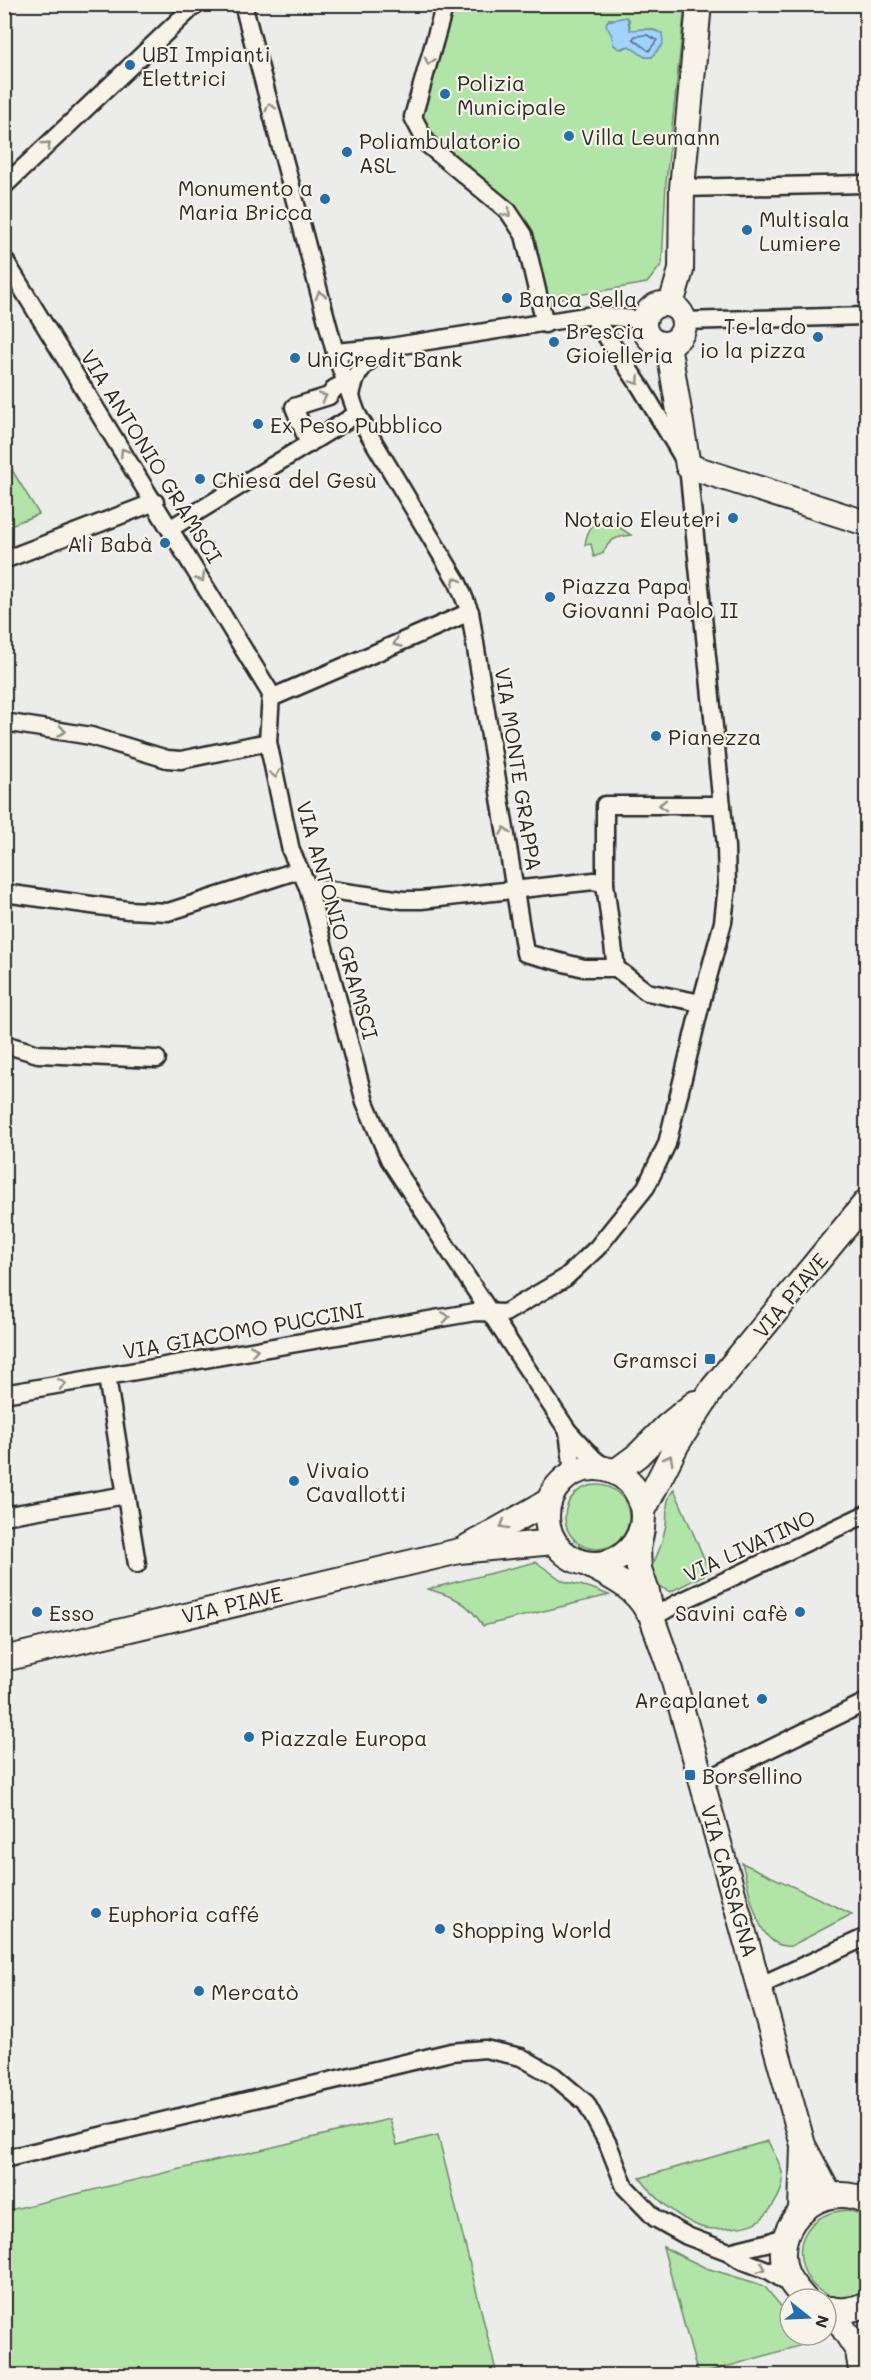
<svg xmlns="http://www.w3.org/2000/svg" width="871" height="2380" font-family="Mali,sans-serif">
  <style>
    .green { fill: #b1e5a7; stroke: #6e8869; stroke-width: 1.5; fill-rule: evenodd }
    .water { fill: #a0d3fd; stroke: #7190a9; stroke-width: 1.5 }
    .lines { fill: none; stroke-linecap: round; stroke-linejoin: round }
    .shore { stroke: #5a6e7f; stroke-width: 1.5 }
    .street-casing { stroke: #2b2b2b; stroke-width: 21 }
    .secondary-casing { stroke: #2b2b2b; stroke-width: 28 }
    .street { stroke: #f7f3e8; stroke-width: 16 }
    .secondary { stroke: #f7f3e8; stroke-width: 24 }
    .oneway { stroke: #918f8a }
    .poi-dot { fill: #1f6fb2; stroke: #f7f3e8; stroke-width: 2 }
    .labels { text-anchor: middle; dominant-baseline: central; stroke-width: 4.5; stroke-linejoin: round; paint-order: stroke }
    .poi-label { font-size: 21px; fill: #2b2b2b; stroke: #f7f3e8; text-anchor: start }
    .street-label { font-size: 21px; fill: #2b2b2b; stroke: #f7f3e8 }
  </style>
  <rect width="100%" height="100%" fill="#ecedeb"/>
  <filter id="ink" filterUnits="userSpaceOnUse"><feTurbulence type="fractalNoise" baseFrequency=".0167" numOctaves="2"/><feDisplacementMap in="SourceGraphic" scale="12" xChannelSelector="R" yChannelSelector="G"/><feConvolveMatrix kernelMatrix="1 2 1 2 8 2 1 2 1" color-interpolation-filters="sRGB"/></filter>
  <g filter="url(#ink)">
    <!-- green -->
    <g class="green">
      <path d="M449,5H685L666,183L662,264L647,283L544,301L530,235L447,151L418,114ZM609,19H629L630,30L650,29L657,31L652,57H645L629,46L622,49L615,46Z"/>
      <polygon points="4,457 39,514 5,527 4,527"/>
      <path d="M608,517L624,522L620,528L631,535C616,537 609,539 603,553L594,557L591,544L585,545C587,530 592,522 608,517Z"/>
      <circle cx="597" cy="1517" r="32"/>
      <path d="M674,1489L710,1572L670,1592L656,1585L647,1574C656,1562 663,1540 666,1525C668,1511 664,1502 674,1489Z"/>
      <path d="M536,1562L563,1581L591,1588L609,1595L483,1626C468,1602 455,1597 428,1589Z"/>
      <path d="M742,1863L852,1914L791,1946C756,1950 750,1889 742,1863Z"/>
      <polygon points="390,2119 397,2145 438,2135 497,2375 5,2375 5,2211"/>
      <path d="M768,2141C773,2153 783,2166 783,2180C783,2193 770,2212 760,2220C751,2228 713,2231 701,2227C677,2218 655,2198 640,2178Z"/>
      <path d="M848,2210L866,2216V2291C804,2326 765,2216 848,2210Z"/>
      <polygon points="663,2247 706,2268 756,2283 765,2287 790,2317 790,2335 819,2335 823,2339 698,2375"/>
    </g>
    <!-- water -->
    <polygon class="water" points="627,17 630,30 648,29 662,33 663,44 652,57 645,57 629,46 619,49 613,44 612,36 606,25 607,21"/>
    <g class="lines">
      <!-- shore -->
      <polygon class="shore" points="647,35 657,40 649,51 633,39 635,36"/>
      <defs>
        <g id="street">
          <polyline points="243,4 335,352 357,414 458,583 470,612 525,953 584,968 616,968"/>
          <polyline points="445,4 413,117 427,144 508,211 524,235 545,324"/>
          <polyline points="4,186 196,4"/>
          <polyline points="682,188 866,184"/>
          <polyline points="4,259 271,694 268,742 291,851 308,887 365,1102 389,1159 568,1431 593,1458 607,1469"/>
          <polyline points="684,321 866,316"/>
          <polyline points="335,352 390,347 592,315 644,320"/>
          <path d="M351,396C355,371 366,361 387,349"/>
          <polyline points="309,444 294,407 329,396 335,388 346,383"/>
          <polyline points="171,528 357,414"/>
          <polyline points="4,560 155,502"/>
          <polyline points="271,698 470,612"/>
          <polyline points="4,722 91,736 167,759 181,760 268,742"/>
          <polyline points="605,884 605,805 722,805"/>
          <polyline points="308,887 403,900 421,900 594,881 605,884 616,968 647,992 701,1003"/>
          <polyline points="4,893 128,910 168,912 299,870"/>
          <polyline points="4,1044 38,1054 157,1059"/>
          <polyline points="107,1377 137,1564"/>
          <polyline points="4,1394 475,1312 505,1313 565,1278 597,1248 646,1187 667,1144 701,1003 723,922 727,886 726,847 688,466 640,386 592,315"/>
          <polyline points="568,1431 572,1463 569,1475"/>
          <polyline points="4,1516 126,1495"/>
          <polyline points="652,1618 676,1604 866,1514"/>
          <polyline points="702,1782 866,1702"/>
          <polyline points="759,1986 866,1937"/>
          <polyline points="4,2159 451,2052 485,2049 521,2057 554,2076 586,2103 608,2144 625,2187 655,2218 687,2236 729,2252 741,2260 770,2271 791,2285"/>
          <polyline points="729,2252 770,2242 785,2236"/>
        </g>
        <g id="secondary">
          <circle cx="664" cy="324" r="20"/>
          <polyline points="671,304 681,270 682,188 699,4"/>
          <polyline points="668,344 688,466 866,523"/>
          <circle cx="595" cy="1516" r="48"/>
          <polyline points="615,1472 638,1455 667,1426 695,1403"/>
          <polyline points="643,1511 677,1444 713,1388 866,1202"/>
          <polyline points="642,1529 638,1549 639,1569 647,1592 652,1618 671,1671 803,2145 830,2196"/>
          <polyline points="467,1547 549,1501"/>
          <path d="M589,1565C612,1577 634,1587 647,1610"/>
          <polyline points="4,1659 459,1551 554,1542"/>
          <polyline points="801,2210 803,2147"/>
          <path d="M805,2299C797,2290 788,2281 785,2269C772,2221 823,2179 866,2201"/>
          <path d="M826,2309C841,2311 853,2311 866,2304"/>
          <polyline points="831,2309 858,2351 862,2376"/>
        </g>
      </defs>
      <!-- street casing -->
      <use href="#street" class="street-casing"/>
      <!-- secondary casing -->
      <use href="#secondary" class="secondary-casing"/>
      <!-- street -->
      <use href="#street" class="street"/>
      <!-- secondary -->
      <use href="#secondary" class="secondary"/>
    </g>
    <!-- one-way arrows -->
    <defs><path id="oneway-chevron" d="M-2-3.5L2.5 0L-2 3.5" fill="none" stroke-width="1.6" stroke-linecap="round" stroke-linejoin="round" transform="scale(1.5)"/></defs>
    <g class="oneway">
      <use href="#oneway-chevron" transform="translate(429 61) rotate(106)"/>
      <use href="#oneway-chevron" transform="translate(270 107) rotate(-105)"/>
      <use href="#oneway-chevron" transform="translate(47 145) rotate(-43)"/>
      <use href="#oneway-chevron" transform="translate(507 213) rotate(49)"/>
      <use href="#oneway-chevron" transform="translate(320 295) rotate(-105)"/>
      <use href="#oneway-chevron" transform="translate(636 381) rotate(56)"/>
      <use href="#oneway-chevron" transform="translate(323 397) rotate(-25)"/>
      <use href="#oneway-chevron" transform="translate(124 452) rotate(-122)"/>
      <use href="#oneway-chevron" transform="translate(201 578) rotate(59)"/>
      <use href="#oneway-chevron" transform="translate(456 581) rotate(-119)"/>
      <use href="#oneway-chevron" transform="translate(397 643) rotate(157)"/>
      <use href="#oneway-chevron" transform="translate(62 731) rotate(9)"/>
      <use href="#oneway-chevron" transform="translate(275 774) rotate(78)"/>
      <use href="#oneway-chevron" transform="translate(663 805) rotate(-180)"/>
      <use href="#oneway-chevron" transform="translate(505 831) rotate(-100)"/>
      <use href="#oneway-chevron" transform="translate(446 1317) rotate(-9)"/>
      <use href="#oneway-chevron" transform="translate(254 1350) rotate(-10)"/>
      <use href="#oneway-chevron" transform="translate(62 1384) rotate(-9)"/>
      <use href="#oneway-chevron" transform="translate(669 1459) rotate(-62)"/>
      <use href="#oneway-chevron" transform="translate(504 1525) rotate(150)"/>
      <use href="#oneway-chevron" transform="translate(762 2268) rotate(21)"/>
    </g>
  </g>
  <!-- markers -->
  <g class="poi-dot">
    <circle cx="130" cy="65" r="6"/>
    <circle cx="445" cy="94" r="6"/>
    <circle cx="569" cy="136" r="6"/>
    <circle cx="347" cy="152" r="6"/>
    <circle cx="325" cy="199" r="6"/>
    <circle cx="747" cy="230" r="6"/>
    <circle cx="507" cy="298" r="6"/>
    <circle cx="818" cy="337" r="6"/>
    <circle cx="554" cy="342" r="6"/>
    <circle cx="295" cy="358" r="6"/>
    <circle cx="258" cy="424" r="6"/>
    <circle cx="200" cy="479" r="6"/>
    <circle cx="733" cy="518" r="6"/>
    <circle cx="165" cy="543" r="6"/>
    <circle cx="550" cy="597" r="6"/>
    <circle cx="656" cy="736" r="6"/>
    <rect x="704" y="1353" width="12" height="12" rx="3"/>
    <circle cx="294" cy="1481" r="6"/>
    <circle cx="37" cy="1612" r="6"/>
    <circle cx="800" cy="1612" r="6"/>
    <circle cx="762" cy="1699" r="6"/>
    <circle cx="249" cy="1737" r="6"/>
    <rect x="684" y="1769" width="12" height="12" rx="3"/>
    <circle cx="96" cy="1913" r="6"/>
    <circle cx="440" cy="1929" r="6"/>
    <circle cx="199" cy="1991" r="6"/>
  </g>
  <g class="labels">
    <!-- poi labels -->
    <g class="poi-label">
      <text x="142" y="53">UBI Impianti<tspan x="142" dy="24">Elettrici</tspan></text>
      <text x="457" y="82">Polizia<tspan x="457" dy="24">Municipale</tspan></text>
      <text x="581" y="136">Villa Leumann</text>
      <text x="359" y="140">Poliambulatorio<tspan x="359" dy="24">ASL</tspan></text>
      <text x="313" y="187" text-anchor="end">Monumento a<tspan x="313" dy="24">Maria Bricca</tspan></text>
      <text x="759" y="218">Multisala<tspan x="759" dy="24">Lumiere</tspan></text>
      <text x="519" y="298">Banca Sella</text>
      <text x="806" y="325" text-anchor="end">Te la do<tspan x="806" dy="24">io la pizza</tspan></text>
      <text x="566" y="330">Brescia<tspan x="566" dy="24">Gioielleria</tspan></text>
      <text x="307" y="358">UniCredit Bank</text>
      <text x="270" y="424">Ex Peso Pubblico</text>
      <text x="212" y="479">Chiesa del Gesù</text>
      <text x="721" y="518" text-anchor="end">Notaio Eleuteri</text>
      <text x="153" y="543" text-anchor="end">Alì Babà</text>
      <text x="562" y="585">Piazza Papa<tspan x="562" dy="24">Giovanni Paolo II</tspan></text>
      <text x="668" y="736">Pianezza</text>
      <text x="698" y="1359" text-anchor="end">Gramsci</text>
      <text x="306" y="1469">Vivaio<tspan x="306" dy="24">Cavallotti</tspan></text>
      <text x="49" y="1612">Esso</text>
      <text x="788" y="1612" text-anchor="end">Savini cafè</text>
      <text x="750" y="1699" text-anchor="end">Arcaplanet</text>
      <text x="261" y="1737">Piazzale Europa</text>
      <text x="702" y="1775">Borsellino</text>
      <text x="108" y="1913">Euphoria caffé</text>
      <text x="452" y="1929">Shopping World</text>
      <text x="211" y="1991">Mercatò</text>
    </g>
    <!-- street labels -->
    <g class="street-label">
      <text transform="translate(152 456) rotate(58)">VIA ANTONIO GRAMSCI</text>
      <text transform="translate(519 769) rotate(81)">VIA MONTE GRAPPA</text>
      <text transform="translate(338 920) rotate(74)">VIA ANTONIO GRAMSCI</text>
      <text transform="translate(790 1295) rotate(-50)">VIA PIAVE</text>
      <text transform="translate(243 1330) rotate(-10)">VIA GIACOMO PUCCINI</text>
      <text transform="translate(749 1545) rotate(-25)">VIA LIVATINO</text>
      <text transform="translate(232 1604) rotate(-13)">VIA PIAVE</text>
      <text transform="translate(730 1881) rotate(74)">VIA CASSAGNA</text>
    </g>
  </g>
  <!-- margin -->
  <rect width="871" height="2380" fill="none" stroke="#f7f3e8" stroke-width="24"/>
  <rect x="12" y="12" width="847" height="2356" fill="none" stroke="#2b2b2b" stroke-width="2" filter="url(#ink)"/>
  <!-- north arrow -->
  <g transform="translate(808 2317) rotate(108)"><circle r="28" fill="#f7f3e8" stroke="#a5a39c" stroke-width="1.5"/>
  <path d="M0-4.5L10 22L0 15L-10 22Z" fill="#1f6fb2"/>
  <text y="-9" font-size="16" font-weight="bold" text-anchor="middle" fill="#2b2b2b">N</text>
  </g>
</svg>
